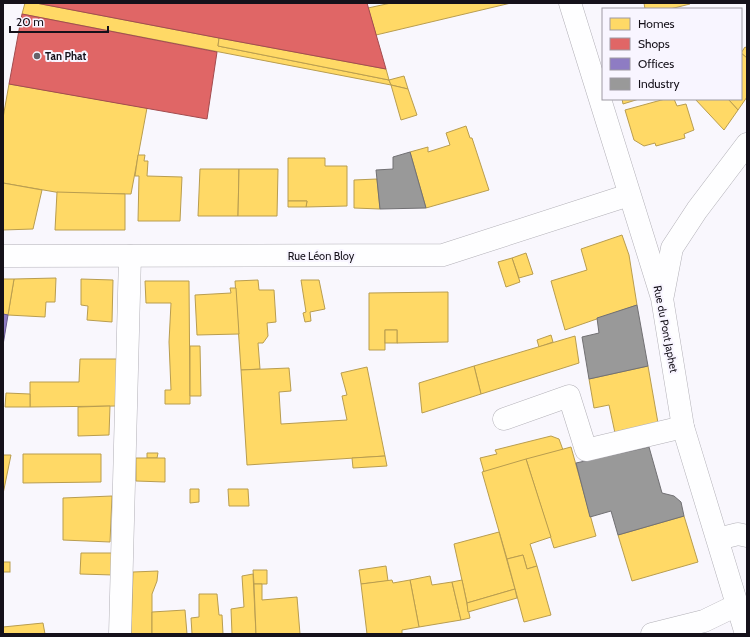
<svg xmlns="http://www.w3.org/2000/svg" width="750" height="637" font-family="Cabin,sans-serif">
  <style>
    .homes { fill: #ffd966; stroke: #b99d4f }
    .shops { fill: #e06666; stroke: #a34c4f }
    .offices { fill: #8e7cc3; stroke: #6a5c90 }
    .industry { fill: #999; stroke: #717073 }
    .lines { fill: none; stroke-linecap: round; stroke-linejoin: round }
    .minor-casing { stroke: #b2b0b7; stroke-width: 23 }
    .minor { stroke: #fefeff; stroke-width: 22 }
    .poi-dot { fill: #656269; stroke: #f8f5ff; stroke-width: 1.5 }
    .labels { text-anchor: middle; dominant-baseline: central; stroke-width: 4; stroke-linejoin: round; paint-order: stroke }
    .poi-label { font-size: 11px; font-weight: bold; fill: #15111a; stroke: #f8f5ff; text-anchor: start }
    .street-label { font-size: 11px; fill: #15111a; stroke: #f8f5ff }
  </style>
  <rect width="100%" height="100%" fill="#f9f7fd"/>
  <!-- homes -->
  <g class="homes">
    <polygon points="25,3 36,3 219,38 218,46 389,80 391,85 22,14"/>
    <polygon points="391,3 511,3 376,35 368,8"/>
    <polygon points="644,3 689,3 690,4 670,9 645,9"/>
    <polygon points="219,38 386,69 389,80 218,46"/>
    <polygon points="745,47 747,48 747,58 741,53"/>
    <polygon points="741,53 747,58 747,97 738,110 728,99 741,99"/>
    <polygon points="404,76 408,89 391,85 389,80"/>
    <polygon points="9,84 147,108 131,194 61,193 3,183 3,118"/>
    <polygon points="391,85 408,89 417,115 401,120"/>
    <polygon points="622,99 639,99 623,104"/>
    <polygon points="665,99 674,99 677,106 686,104 694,130 684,134 685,138 656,146 655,143 644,146 634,140 625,110"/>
    <polygon points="695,99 728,99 738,110 724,130"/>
    <polygon points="466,126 470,138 472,138 489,190 426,208 410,152 428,147 428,152 450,145 446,133"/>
    <polygon points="138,155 145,155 144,161 148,161 147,176 182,177 180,221 138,221 139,176 135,176"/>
    <polygon points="288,158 325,158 325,166 347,166 347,206 306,207 307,201 288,201"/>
    <polygon points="200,169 239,169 238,216 198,216"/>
    <polygon points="239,169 278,169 277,216 238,216"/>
    <polygon points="377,179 380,209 354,208 354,180"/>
    <polygon points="3,183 42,190 33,229 3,230"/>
    <polygon points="57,192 125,194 125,230 55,230"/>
    <polygon points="288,201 307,201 306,207 288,207"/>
    <polygon points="622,235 629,255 637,305 565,330 551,281 587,270 581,249"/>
    <polygon points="526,253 533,274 519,278 512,258"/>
    <polygon points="512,258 520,282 506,287 498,262"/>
    <polygon points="56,278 55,302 46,302 45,317 8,315 14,279"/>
    <polygon points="3,279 14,279 8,315 3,314"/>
    <polygon points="81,279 113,280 112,322 87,320 88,306 81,305"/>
    <polygon points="258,280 259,290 274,290 276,322 267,323 268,336 263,343 258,343 260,369 241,370 235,281"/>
    <polygon points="301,280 319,280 325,309 310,312 311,321 305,322 303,313 306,312"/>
    <polygon points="145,281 189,281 190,404 165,404 165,390 171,390 169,342 171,303 146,303"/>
    <polygon points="230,288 236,288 239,334 197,335 195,295 231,293"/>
    <polygon points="448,292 448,342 397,343 397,330 385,330 385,350 369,350 369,293"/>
    <rect x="385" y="330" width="12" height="13"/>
    <polygon points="551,335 553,342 539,347 537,340"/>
    <polygon points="575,336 579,363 481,394 474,366"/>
    <polygon points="190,346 200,346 201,396 190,396"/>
    <polygon points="80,359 118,359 117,406 30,407 30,382 79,382"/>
    <polygon points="474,366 481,394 422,413 419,383"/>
    <polygon points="648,366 658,423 615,433 609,405 594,408 589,379"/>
    <polygon points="367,367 385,456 247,465 241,370 289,368 291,391 279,392 281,424 347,420 342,396 347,395 341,373"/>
    <polygon points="6,393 30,394 30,407 5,407"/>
    <polygon points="110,406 109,435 78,436 78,407"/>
    <polygon points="551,436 559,439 563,450 484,472 480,458 497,454 495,450"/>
    <polygon points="571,447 596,536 554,548 526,459"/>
    <polygon points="147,453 158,453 157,458 147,458"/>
    <polygon points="23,454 101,454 101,482 23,483"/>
    <polygon points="3,455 11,455 3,494"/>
    <polygon points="385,456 387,466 353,468 352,458"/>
    <polygon points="136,458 165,458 165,482 136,481"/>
    <polygon points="526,459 551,537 530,544 537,566 527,569 523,555 507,559 482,472"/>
    <polygon points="190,489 199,489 199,502 190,503"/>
    <polygon points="228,489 248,489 249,506 229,506"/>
    <polygon points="112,496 110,542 63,540 63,498"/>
    <polygon points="684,516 698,562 632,581 618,535"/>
    <polygon points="499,532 515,589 467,603 454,544"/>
    <polygon points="81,553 114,553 113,575 80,574"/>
    <polygon points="523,555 527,569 537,566 551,615 524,622 507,559"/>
    <rect x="3" y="562" width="7" height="10"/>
    <polygon points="386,566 388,581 361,584 359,570"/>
    <polygon points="253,570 267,570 267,584 254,584"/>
    <polygon points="158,571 157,581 152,594 152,634 131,634 133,572"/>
    <polygon points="253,574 256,634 232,634 231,609 244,607 242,576"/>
    <polygon points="430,576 432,585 452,582 461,620 419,627 410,580"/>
    <polygon points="392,580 393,583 410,580 419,627 402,630 402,634 367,634 361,584"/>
    <polygon points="462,580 470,618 461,620 452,582"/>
    <polygon points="254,584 262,584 262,600 297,597 300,634 256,634"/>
    <polygon points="515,589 517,598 468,612 467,603"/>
    <polygon points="199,594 217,594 219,615 222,615 223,634 192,634 191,618 199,617"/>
    <polygon points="185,610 187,634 152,634 152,612"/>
    <polygon points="43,623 45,634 3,634 3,627"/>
  </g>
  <!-- shops -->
  <g class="shops">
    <polygon points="36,3 367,3 386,69 219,38"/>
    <polygon points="22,14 217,52 207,119 9,84"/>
  </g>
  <!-- offices -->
  <polygon class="offices" points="3,314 8,315 3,345"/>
  <!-- industry -->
  <g class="industry">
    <polygon points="410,152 426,208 380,209 376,170 393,169 393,157"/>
    <polygon points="637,305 648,366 589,379 582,337 599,333 597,318"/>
    <polygon points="649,447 662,493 674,496 681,502 684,516 618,535 611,511 590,517 576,463"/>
  </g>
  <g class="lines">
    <defs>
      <g id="minor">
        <polyline points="570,3 662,298 683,427 746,634"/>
        <polyline points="3,256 443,255 629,195"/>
        <polyline points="663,295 672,248 697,210 747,144"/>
        <polyline points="504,419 569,396 586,450 683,427"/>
        <polyline points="718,539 738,534 747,536"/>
        <polyline points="120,634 130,256"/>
        <polyline points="652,634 704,621 737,605"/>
      </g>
    </defs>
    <!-- minor casing -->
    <use href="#minor" class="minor-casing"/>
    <!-- minor -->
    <use href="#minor" class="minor"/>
  </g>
  <!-- markers -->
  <circle class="poi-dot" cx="37" cy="56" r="4"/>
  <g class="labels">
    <!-- poi labels -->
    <g class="poi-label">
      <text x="45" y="56">Tan Phat</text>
    </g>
    <!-- street labels -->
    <g class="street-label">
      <text x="321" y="256">Rue Léon Bloy</text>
      <text transform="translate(666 329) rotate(79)">Rue du Pont Japhet</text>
    </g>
  </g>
  <!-- border -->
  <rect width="750" height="637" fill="none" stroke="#15111a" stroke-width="8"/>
  <!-- legend -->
  <rect x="602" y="8" width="140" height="92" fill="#f8f5ff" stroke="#9d9aa3"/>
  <rect x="610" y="18" width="20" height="12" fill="#ffd966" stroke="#9d9aa3"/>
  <text x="638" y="28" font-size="12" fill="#15111a">Homes</text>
  <rect x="610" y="38" width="20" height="12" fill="#e06666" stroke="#9d9aa3"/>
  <text x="638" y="48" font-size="12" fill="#15111a">Shops</text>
  <rect x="610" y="58" width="20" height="12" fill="#8e7cc3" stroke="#9d9aa3"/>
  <text x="638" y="68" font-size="12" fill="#15111a">Offices</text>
  <rect x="610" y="78" width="20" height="12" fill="#999999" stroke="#9d9aa3"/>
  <text x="638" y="88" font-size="12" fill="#15111a">Industry</text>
  <!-- scale -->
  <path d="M10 26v6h98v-6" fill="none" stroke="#15111a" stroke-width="2"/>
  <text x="16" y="26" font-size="12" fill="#15111a" stroke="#f8f5ff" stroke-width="3" paint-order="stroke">20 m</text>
</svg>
